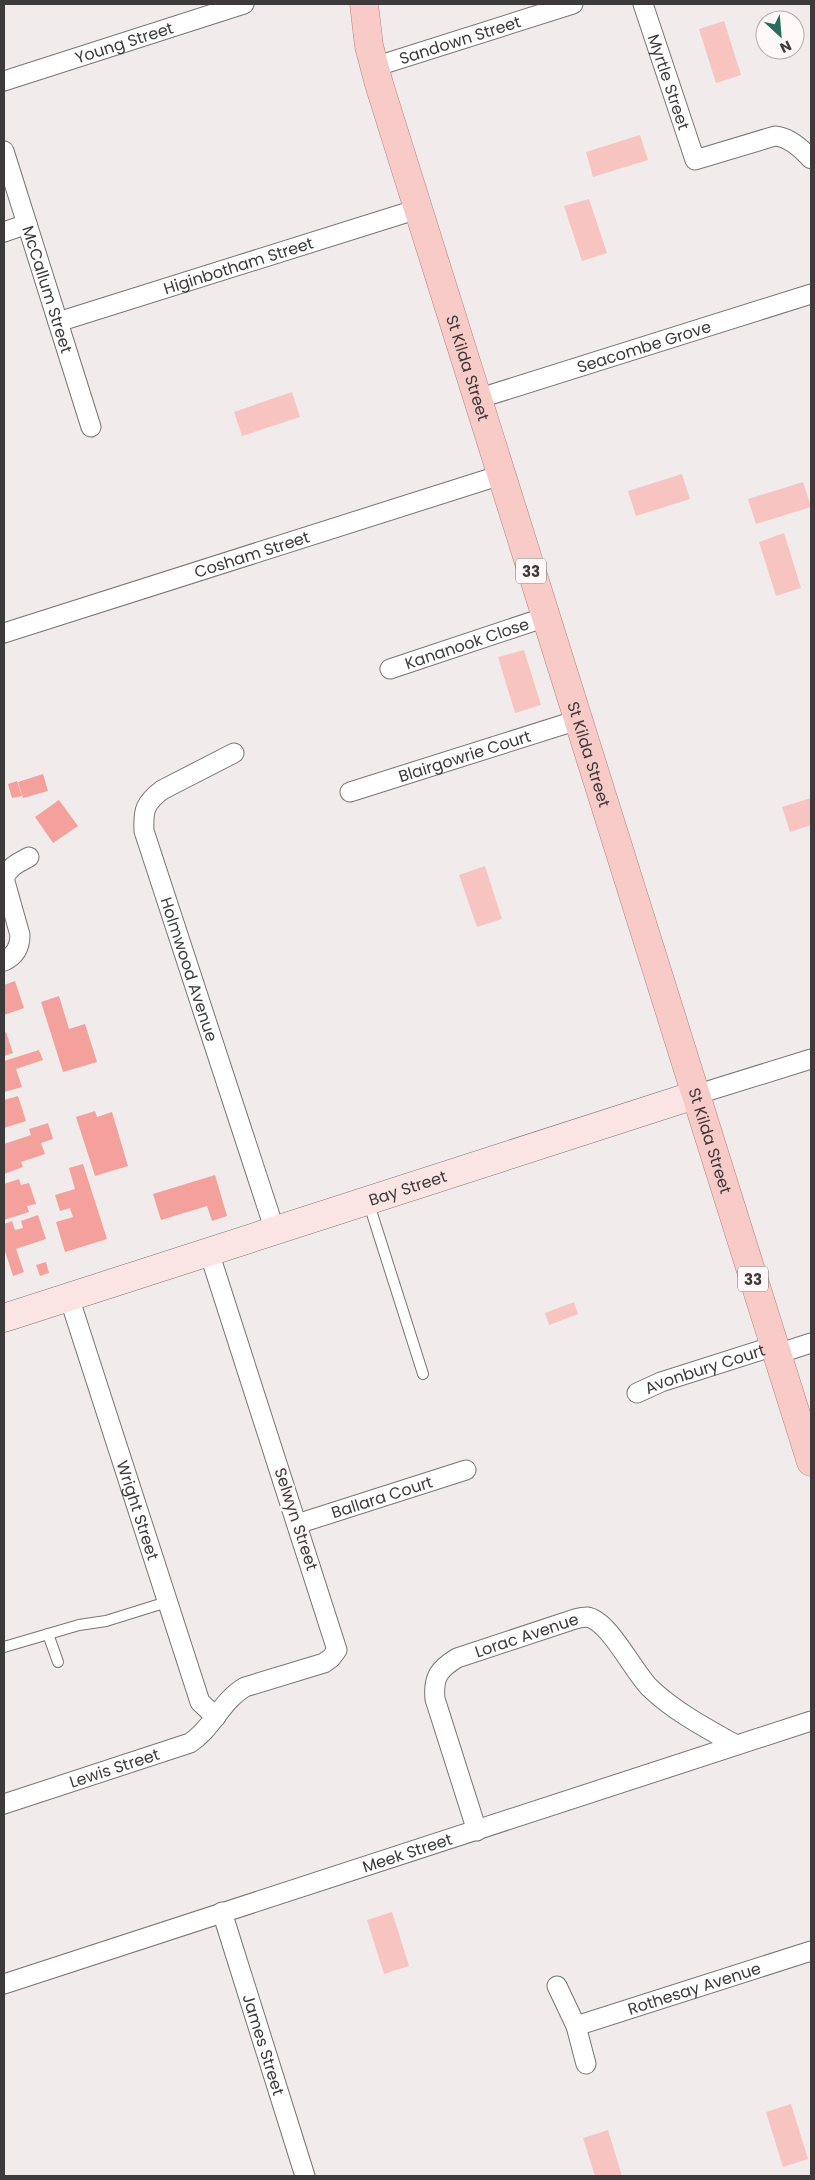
<svg xmlns="http://www.w3.org/2000/svg" width="815" height="2180" font-family="Poppins,sans-serif">
  <style>
    .green { fill: #f7c4c1 }
    .building { fill: #f4a19e }
    .lines { fill: none; stroke-linecap: round; stroke-linejoin: round }
    .lane-casing { stroke: #797474; stroke-width: 12 }
    .street-casing { stroke: #797474; stroke-width: 21 }
    .secondary-casing { stroke: #797474; stroke-width: 29 }
    .primary-casing { stroke: #b3817f; stroke-width: 29 }
    .lane { stroke: #fff; stroke-width: 10 }
    .street { stroke: #fff; stroke-width: 19 }
    .secondary { stroke: #fbe5e4; stroke-width: 28 }
    .primary { stroke: #f8cac8; stroke-width: 28 }
    .labels { text-anchor: middle; dominant-baseline: central; stroke-width: 5; stroke-linejoin: round; paint-order: stroke }
    .shield { fill: #fff8f8; stroke: #767373; stroke-width: 1 }
    .shield-label { font-size: 15px; font-weight: bold; fill: #3c3a3a }
    .street-label { font-size: 16px; fill: #3c3a3a; stroke: #fff8f8 }
  </style>
  <rect width="100%" height="100%" fill="#f1ebeb"/>
  <!-- green -->
  <g class="green">
    <polygon points="724,21 741,75 716,83 699,29"/>
    <polygon points="640,135 648,160 593,177 586,152"/>
    <polygon points="589,199 607,253 582,261 564,206"/>
    <polygon points="292,392 300,417 242,436 234,412"/>
    <polygon points="682,474 690,499 636,516 628,491"/>
    <polygon points="803,482 811,507 756,524 748,499"/>
    <polygon points="784,533 801,588 776,596 759,542"/>
    <polygon points="524,650 541,705 515,713 498,657"/>
    <polygon points="811,798 811,825 790,832 782,807"/>
    <polygon points="485,866 502,919 477,927 459,875"/>
    <polygon points="574,1302 578,1314 549,1325 545,1313"/>
    <polygon points="392,1912 409,1966 384,1974 367,1920"/>
    <polygon points="791,2104 808,2159 783,2167 766,2112"/>
    <polygon points="608,2130 622,2176 595,2176 583,2138"/>
  </g>
  <!-- building -->
  <g class="building">
    <polygon points="43,774 48,791 23,798 18,782"/>
    <polygon points="17,781 22,796 12,798 8,784"/>
    <polygon points="59,800 78,826 53,843 35,817"/>
    <polygon points="15,981 24,1008 4,1015 4,985"/>
    <polygon points="59,996 69,1029 85,1024 97,1062 63,1072 41,1002"/>
    <polygon points="6,1032 13,1053 4,1056 4,1033"/>
    <polygon points="39,1050 43,1060 16,1069 22,1087 4,1092 4,1061"/>
    <polygon points="18,1096 26,1121 4,1128 4,1100"/>
    <polygon points="95,1111 97,1117 112,1112 128,1166 95,1176 76,1117"/>
    <polygon points="48,1123 53,1139 41,1143 45,1154 21,1162 23,1167 4,1174 4,1144 31,1135 29,1129"/>
    <polygon points="83,1164 107,1239 65,1252 56,1222 73,1217 70,1208 60,1211 55,1195 75,1189 69,1168"/>
    <polygon points="215,1175 227,1216 212,1221 207,1206 161,1220 153,1194"/>
    <polygon points="19,1179 21,1185 29,1183 36,1204 27,1206 29,1212 4,1220 4,1184"/>
    <polygon points="38,1215 46,1239 16,1249 24,1272 13,1276 4,1248 4,1224 12,1221 15,1230 23,1228 21,1221"/>
    <polygon points="46,1262 49,1273 40,1276 36,1265"/>
  </g>
  <g class="lines">
    <defs>
      <g id="lane">
        <polyline points="368,1201 423,1374"/>
        <polyline points="48,1634 58,1662"/>
        <polyline points="4,1647 79,1625 106,1621 167,1602"/>
      </g>
      <g id="street">
        <path id="s1" d="M643,4L695,160L775,136C789,137 802,149 811,159"/>
        <path id="s2" d="M374,67L573,4"/>
        <path id="s3" d="M4,81L244,4"/>
        <path id="s4" d="M4,151L91,427"/>
        <polyline points="4,232 27,224"/>
        <path id="s5" d="M58,322L418,209"/>
        <path id="s6" d="M477,399L811,294"/>
        <path id="s7" d="M4,633L501,475"/>
        <path id="s8" d="M390,669L546,617"/>
        <path id="s9" d="M234,753L162,790C145,803 143,810 144,831L275,1231"/>
        <path id="s10" d="M350,792L578,720"/>
        <path d="M4,961C15,956 20,947 20,935L4,878C10,866 18,863 29,857"/>
        <polyline points="695,1095 811,1059"/>
        <path id="s11" d="M69,1297L200,1702L216,1717"/>
        <polyline points="777,1354 811,1343"/>
        <path id="s12" d="M637,1393L661,1382L774,1346"/>
        <path id="s13" d="M297,1524L466,1470"/>
        <path id="s14" d="M4,1804L190,1743C213,1728 221,1701 245,1687L324,1663L331,1658L337,1650L209,1252"/>
        <path id="s15" d="M477,1831L435,1699C433,1677 439,1669 457,1658L575,1619C579,1618 584,1617 587,1617C609,1620 634,1673 650,1688C675,1712 706,1728 736,1745"/>
        <path id="s16" d="M222,1912L305,2176"/>
        <path id="s17" d="M4,1984L811,1721"/>
        <polyline points="557,1986 576,2026 586,2064"/>
        <path id="s18" d="M576,2026L811,1951"/>
      </g>
      <g id="secondary">
        <path id="s19" d="M4,1318L695,1095"/>
      </g>
      <g id="primary">
        <path id="s20" d="M364,4L369,46L379,84L811,1462"/>
      </g>
    </defs>
    <!-- lane casing -->
    <use href="#lane" class="lane-casing"/>
    <!-- street casing -->
    <use href="#street" class="street-casing"/>
    <!-- secondary casing -->
    <use href="#secondary" class="secondary-casing"/>
    <!-- primary casing -->
    <use href="#primary" class="primary-casing"/>
    <!-- lane -->
    <use href="#lane" class="lane"/>
    <!-- street -->
    <use href="#street" class="street"/>
    <!-- secondary -->
    <use href="#secondary" class="secondary"/>
    <!-- primary -->
    <use href="#primary" class="primary"/>
  </g>
  <g class="labels">
    <!-- shield labels -->
    <g class="shield">
      <rect x="516" y="558.5" width="30" height="25" rx="4"/>
      <rect x="738" y="1266.5" width="30" height="25" rx="4"/>
    </g>
    <g class="shield-label">
      <text x="531" y="571">33</text>
      <text x="753" y="1279">33</text>
    </g>
    <!-- street labels -->
    <g class="street-label">
      <text stroke="none"><textPath href="#s2" startOffset="90">Sandown Street</textPath></text>
      <text stroke="none"><textPath href="#s3" startOffset="126">Young Street</textPath></text>
      <text stroke="none"><textPath href="#s1" startOffset="82">Myrtle Street</textPath></text>
      <text stroke="none"><textPath href="#s5" startOffset="189">Higinbotham Street</textPath></text>
      <text stroke="none"><textPath href="#s4" startOffset="145">McCallum Street</textPath></text>
      <text stroke="none"><textPath href="#s6" startOffset="175">Seacombe Grove</textPath></text>
      <text stroke="none"><textPath href="#s20" startOffset="379">St Kilda Street</textPath></text>
      <text stroke="none"><textPath href="#s7" startOffset="260">Cosham Street</textPath></text>
      <text stroke="none"><textPath href="#s8" startOffset="81">Kananook Close</textPath></text>
      <text stroke="none"><textPath href="#s20" startOffset="784">St Kilda Street</textPath></text>
      <text stroke="none"><textPath href="#s10" startOffset="120">Blairgowrie Court</textPath></text>
      <text stroke="none"><textPath href="#s9" startOffset="274">Holmwood Avenue</textPath></text>
      <text stroke="none"><textPath href="#s20" startOffset="1189">St Kilda Street</textPath></text>
      <text stroke="none"><textPath href="#s19" startOffset="424">Bay Street</textPath></text>
      <text stroke="none"><textPath href="#s12" startOffset="72">Avonbury Court</textPath></text>
      <text stroke="none"><textPath href="#s13" startOffset="89">Ballara Court</textPath></text>
      <text stroke="none"><textPath href="#s11" startOffset="224">Wright Street</textPath></text>
      <text transform="translate(296 1519) rotate(72)">Selwyn Street</text>
      <text stroke="none"><textPath href="#s15" startOffset="262">Lorac Avenue</textPath></text>
      <text stroke="none"><textPath href="#s14" startOffset="116">Lewis Street</textPath></text>
      <text stroke="none"><textPath href="#s17" startOffset="424">Meek Street</textPath></text>
      <text stroke="none"><textPath href="#s18" startOffset="124">Rothesay Avenue</textPath></text>
      <text stroke="none"><textPath href="#s16" startOffset="139">James Street</textPath></text>
    </g>
  </g>
  <!-- border -->
  <rect width="815" height="2180" fill="none" stroke="#3c3a3a" stroke-width="10"/>
  <!-- north arrow -->
  <g transform="translate(780 35) rotate(154)"><circle r="24" fill="#fff8f8" stroke="#b1acac"/>
  <path d="M0-4L9 19L0 12L-9 19Z" fill="#2b6b5a"/>
  <text y="-8" font-size="14" font-weight="bold" text-anchor="middle" fill="#3c3a3a">N</text>
  </g>
</svg>
